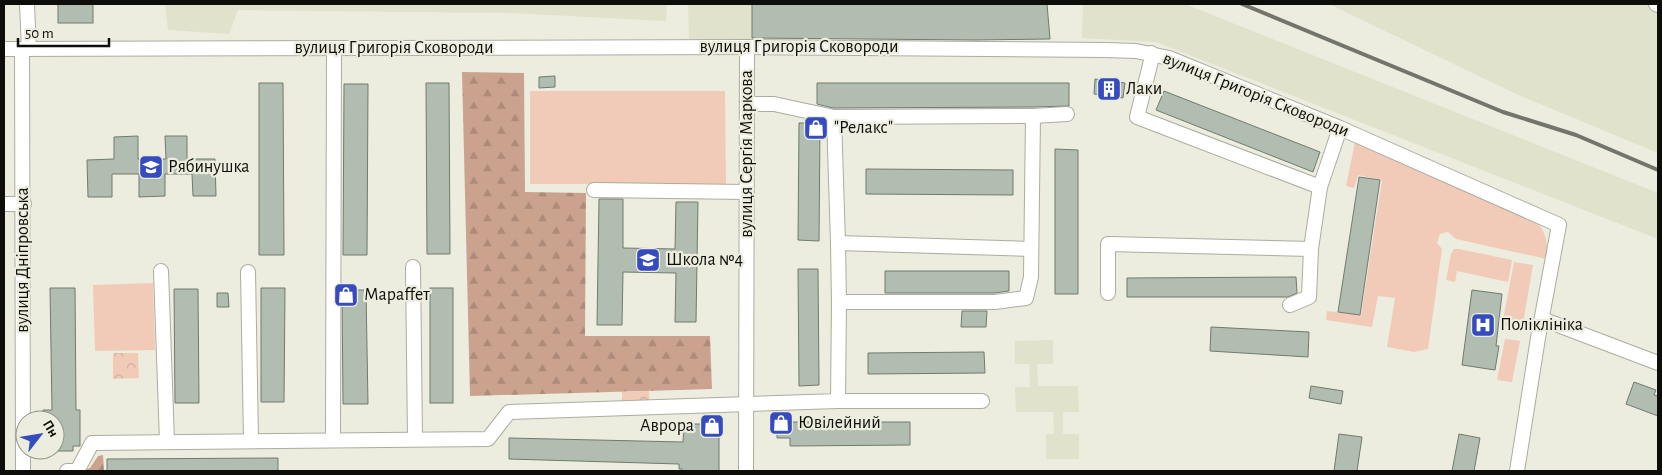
<svg xmlns="http://www.w3.org/2000/svg" width="1662" height="475" font-family="'Alegreya Sans',sans-serif">
  <style>
    .built { fill: #e0e2cb }
    .grass { fill: #f1cbb8 }
    .forest { fill: url(#forest-firs) }
    .park { fill: url(#park-crowns) }
    .building { fill: #b2bdb1; stroke: #707a6f }
    .lines { fill: none; stroke-linecap: round; stroke-linejoin: round }
    .minor-casing { stroke: #acad9f; stroke-width: 16 }
    .minor { stroke: #fff; stroke-width: 14 }
    .rail { stroke: #73746b; stroke-width: 4 }
    .labels { text-anchor: middle; dominant-baseline: central; stroke-width: 4.5; stroke-linejoin: round; paint-order: stroke }
    .street-label { font-size: 18px; fill: #0d0e09; stroke: #ecedde }
    .poi-label { font-size: 18px; fill: #0d0e09; stroke: #ecedde; text-anchor: start }
  </style>
  <defs>
    <pattern id="forest-firs" width="22" height="20" patternUnits="userSpaceOnUse" patternTransform="scale(1.25)"><rect width="22" height="20" fill="#cba28e"/><path d="M5 1l3.5 6h-7zM16 11l3.5 6h-7z" fill="#ad8a79"/></pattern>
    <pattern id="park-crowns" width="20" height="18" patternUnits="userSpaceOnUse" patternTransform="scale(1.25)"><rect width="20" height="18" fill="#f1cbb8"/><path d="M2 6a3 3 0 1 1 6 0M12 15a3 3 0 1 1 6 0" fill="none" stroke="#cdad9d"/></pattern>
  </defs>
  <rect width="100%" height="100%" fill="#ecedde"/>
  <!-- built -->
  <g class="built">
    <polygon points="165,4 667,4 666,21 512,13 238,10 229,34 168,30"/>
    <polygon points="688,4 752,4 752,43 689,44"/>
    <polygon points="1083,4 1185,4 1658,193 1658,239 1156,42 1082,38"/>
    <polygon points="1329,4 1653,4 1658,7 1658,153 1514,93"/>
    <polygon points="1053,340 1053,364 1037,364 1038,386 1078,386 1079,412 1063,412 1063,434 1079,434 1079,459 1046,459 1046,434 1054,434 1053,412 1016,412 1015,387 1030,387 1029,364 1015,364 1015,341"/>
  </g>
  <!-- grass -->
  <g class="grass">
    <polygon points="530,91 725,91 726,184 530,184"/>
    <path d="M1355,142L1535,220C1546,232 1548,242 1547,259L1456,239L1448,232L1440,234L1437,243L1442,249L1428,349L1414,352L1387,347L1395,298L1378,296L1372,327L1326,320L1327,311L1361,315L1382,180L1358,175L1354,188L1346,186Z"/>
    <polygon points="1454,249 1459,249 1512,260 1508,282 1457,271 1455,282 1446,280 1451,254"/>
    <polygon points="1514,262 1533,265 1522,329 1502,325"/>
    <polygon points="153,283 155,350 95,351 93,285"/>
    <polygon points="1505,339 1520,341 1512,382 1497,380"/>
  </g>
  <!-- forest -->
  <g class="forest">
    <polygon points="462,72 524,73 525,192 586,193 585,336 710,336 712,389 470,396"/>
    <polygon points="103,455 104,471 81,471 90,468 98,456"/>
  </g>
  <!-- park -->
  <g class="park">
    <polygon points="113,353 138,353 139,378 113,379"/>
    <polygon points="649,391 650,407 622,408 622,392"/>
  </g>
  <!-- building -->
  <g class="building">
    <rect x="58" y="4" width="35" height="19"/>
    <polygon points="752,4 1047,4 1050,39 975,40 752,38"/>
    <polygon points="555,76 555,87 539,88 539,77"/>
    <polygon points="1095,79 1125,83 1123,98 1094,94"/>
    <polygon points="259,83 283,83 284,255 259,255"/>
    <polygon points="426,83 449,83 450,254 427,254"/>
    <polygon points="817,83 1069,83 1069,106 1034,107 833,108 817,104"/>
    <polygon points="344,84 368,84 367,255 343,255"/>
    <polygon points="1164,91 1320,152 1313,172 1156,110"/>
    <polygon points="799,123 820,123 819,241 798,240"/>
    <polygon points="138,136 138,159 166,159 165,136 187,136 187,159 215,159 216,196 193,196 192,174 165,174 165,196 139,197 139,174 112,174 112,197 88,197 87,160 114,159 114,137"/>
    <polygon points="1055,149 1078,150 1078,294 1055,294"/>
    <polygon points="866,169 1013,170 1013,195 866,194"/>
    <polygon points="1359,177 1380,180 1360,315 1338,312"/>
    <polygon points="599,199 623,199 623,248 675,249 676,202 698,202 696,322 675,322 676,273 623,272 622,325 597,325"/>
    <polygon points="798,269 818,269 819,385 799,386"/>
    <polygon points="885,271 1009,271 1009,291 994,293 885,293"/>
    <polygon points="1296,277 1297,293 1288,297 1127,297 1127,278"/>
    <polygon points="50,288 75,288 76,410 80,410 80,446 73,446 73,451 55,451 55,420 43,420 43,410 52,410"/>
    <polygon points="261,288 285,288 284,402 261,402"/>
    <rect x="430" y="288" width="23" height="115"/>
    <polygon points="174,289 198,289 199,403 175,403"/>
    <polygon points="342,290 366,290 368,404 343,404"/>
    <polygon points="1472,290 1502,294 1496,346 1499,346 1495,370 1462,365"/>
    <polygon points="217,293 228,293 229,307 217,307"/>
    <polygon points="962,311 987,311 986,327 961,327"/>
    <polygon points="1211,327 1309,332 1308,357 1210,351"/>
    <polygon points="984,352 985,373 868,374 868,353"/>
    <polygon points="1634,382 1656,390 1654,395 1658,396 1658,416 1626,404"/>
    <polygon points="1311,386 1343,391 1341,404 1309,398"/>
    <polygon points="777,422 910,422 910,445 790,446 790,438 777,438"/>
    <polygon points="684,424 719,424 719,471 682,471 682,469 679,469 679,464 509,459 509,438 683,442"/>
    <polygon points="1339,434 1362,437 1357,471 1334,471"/>
    <polygon points="1459,434 1480,438 1474,471 1452,471"/>
    <polygon points="278,458 278,471 107,471 107,459"/>
  </g>
  <g class="lines">
    <defs>
      <g id="minor">
        <polyline points="27,4 29,49"/>
        <polyline points="1656,4 1658,5"/>
        <polyline points="4,49 747,47 1106,50 1136,51 1169,58 1340,128 1559,225 1538,338 1517,471"/>
        <polyline points="22,49 23,471"/>
        <polyline points="1151,53 1151,61 1137,117 1320,187"/>
        <polyline points="747,104 774,104 834,117 1033,116 1067,114"/>
        <polyline points="834,117 838,243 839,302"/>
        <polyline points="594,190 747,192"/>
        <polyline points="4,204 24,204"/>
        <polyline points="838,243 1031,249"/>
        <polyline points="413,267 415,439"/>
        <polyline points="161,271 167,442"/>
        <polyline points="248,272 251,440"/>
        <polyline points="1108,293 1108,244 1311,249"/>
        <polyline points="1290,305 1309,297 1311,249 1320,187 1340,128"/>
        <polyline points="1542,319 1658,363"/>
        <polyline points="838,401 982,401"/>
        <polyline points="333,439 334,48"/>
        <polyline points="67,471 77,471 92,443 488,439 509,412 838,401 839,302 995,302 1026,298 1031,277 1033,116"/>
        <polyline points="746,471 747,47"/>
      </g>
    </defs>
    <!-- minor casing -->
    <use href="#minor" class="minor-casing"/>
    <!-- minor -->
    <use href="#minor" class="minor"/>
    <!-- rail -->
    <polyline class="rail" points="1242,4 1503,112 1576,135 1658,170"/>
  </g>
  <!-- icons -->
  <defs>
    <symbol id="building-square" viewBox="-11 -11 22 22"><rect x="-9" y="-9" width="18" height="18" rx="4" fill="#364cbe" stroke="#ecedde"/><path d="M-4-6H4V6H1V3H-1V6H-4ZM-2.5-4.3h1.7v1.8h-1.7ZM.8-4.3h1.7v1.8H.8ZM-2.5-1h1.7V.8h-1.7ZM.8-1h1.7V.8H.8Z" fill="#fff"/></symbol>
    <symbol id="shop-square" viewBox="-11 -11 22 22"><rect x="-9" y="-9" width="18" height="18" rx="4" fill="#364cbe" stroke="#ecedde"/><path d="M-5-2.5h2.3a2.7 3.5 0 0 1 5.4 0H5L5.5 6h-11ZM-1.5-2.5h3a1.5 2.3 0 0 0-3 0Z" fill="#fff"/></symbol>
    <symbol id="school-square" viewBox="-11 -11 22 22"><rect x="-9" y="-9" width="18" height="18" rx="4" fill="#364cbe" stroke="#ecedde"/><path d="M0-5L7-2L0 1L-7-2ZM-4 1L0 2.5L4 1V4Q0 6-4 4Z" fill="#fff"/></symbol>
    <symbol id="hospital-square" viewBox="-11 -11 22 22"><rect x="-9" y="-9" width="18" height="18" rx="4" fill="#364cbe" stroke="#ecedde"/><path d="M-5-5h3v3.5h4V-5h3V5h-3V1.5h-4V5h-3Z" fill="#fff"/></symbol>
  </defs>
  <g fill-rule="evenodd">
    <use href="#building-square" x="1095" y="75" width="28" height="28"/>
    <use href="#shop-square" x="802" y="114" width="28" height="28"/>
    <use href="#school-square" x="137" y="153" width="28" height="28"/>
    <use href="#school-square" x="634" y="246" width="28" height="28"/>
    <use href="#shop-square" x="332" y="281" width="28" height="28"/>
    <use href="#hospital-square" x="1469" y="311" width="28" height="28"/>
    <use href="#shop-square" x="767" y="409" width="28" height="28"/>
    <use href="#shop-square" x="698" y="412" width="28" height="28"/>
  </g>
  <g class="labels">
    <!-- street labels -->
    <g class="street-label">
      <text x="799" y="47">вулиця Григорія Сковороди</text>
      <text x="394" y="48">вулиця Григорія Сковороди</text>
      <text transform="translate(1256 95) rotate(22)">вулиця Григорія Сковороди</text>
      <text transform="translate(747 154) rotate(-90)">вулиця Сергія Маркова</text>
      <text transform="translate(23 260) rotate(-90)">вулиця Дніпровська</text>
    </g>
    <!-- poi labels -->
    <g class="poi-label">
      <text x="1126" y="89">Лаки</text>
      <text x="834" y="128">"Релакс"</text>
      <text x="168" y="167">Рябинушка</text>
      <text x="666" y="260">Школа №4</text>
      <text x="364" y="295">Мараffет</text>
      <text x="1500" y="325">Поліклініка</text>
      <text x="798" y="423">Ювілейний</text>
      <text x="694" y="426" text-anchor="end">Аврора</text>
    </g>
  </g>
  <!-- border -->
  <rect width="1662" height="475" fill="none" stroke="#0d0e09" stroke-width="10"/>
  <!-- north arrow -->
  <g transform="translate(40 435) rotate(59)"><circle r="24" fill="#ecedde" stroke="#939489"/>
  <path d="M0-4L9 19L0 12L-9 19Z" fill="#364cbe"/>
  <text y="-8" font-size="14" font-weight="bold" text-anchor="middle" fill="#0d0e09">Пн</text>
  </g>
  <!-- scale -->
  <path d="M18 38v8h91v-8" fill="none" stroke="#0d0e09" stroke-width="2.5"/>
  <text x="25" y="38" font-size="15" fill="#0d0e09" stroke="#ecedde" stroke-width="4" paint-order="stroke">50 m</text>
</svg>
